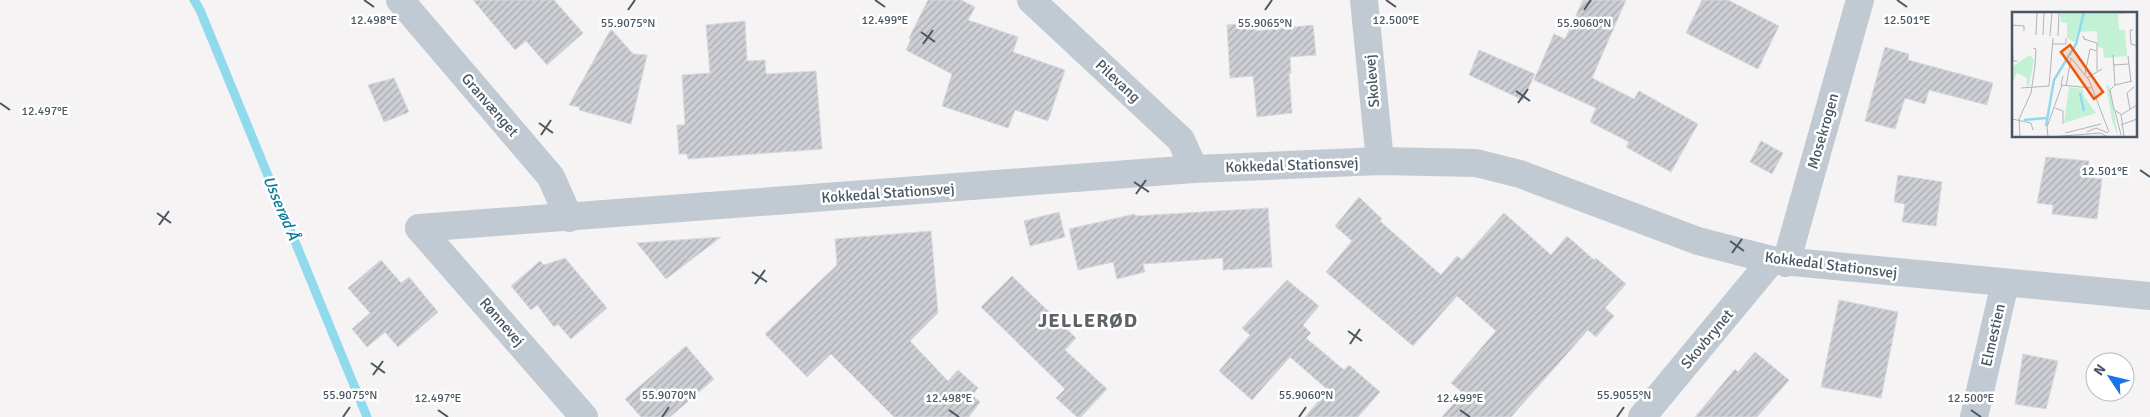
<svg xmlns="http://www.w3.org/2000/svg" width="2150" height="417" font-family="Signika,sans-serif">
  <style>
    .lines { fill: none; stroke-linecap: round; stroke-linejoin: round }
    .stream { stroke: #90daee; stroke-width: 9 }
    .building { fill: url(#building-hatch); stroke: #d7d9de }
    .minor { stroke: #c1cad2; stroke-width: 28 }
    .ticks { fill: none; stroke: #4a5661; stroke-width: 2 }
    .labels { text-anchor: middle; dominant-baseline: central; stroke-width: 5; stroke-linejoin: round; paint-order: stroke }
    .street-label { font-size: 15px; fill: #4a5661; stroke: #fff }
    .water-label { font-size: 16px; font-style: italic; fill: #0c7c9b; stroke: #fff }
    .district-label { font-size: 20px; font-weight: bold; letter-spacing: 1px; fill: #5f6368; stroke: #fff }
    .inset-river { fill: none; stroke: #90daee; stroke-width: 2.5 }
    .inset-road { fill: none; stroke: #b1b4b9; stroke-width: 1 }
    .view { fill: #e8590c; fill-opacity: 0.15; stroke: #e8590c; stroke-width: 2.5 }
    .inset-edge { fill: none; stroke: #4a5661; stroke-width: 2.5 }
    .ticks-label { font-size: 12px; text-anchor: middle; fill: #4a5661; stroke: #fff; stroke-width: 5; stroke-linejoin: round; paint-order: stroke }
  </style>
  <defs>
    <pattern id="building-hatch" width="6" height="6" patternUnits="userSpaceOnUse" patternTransform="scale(1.25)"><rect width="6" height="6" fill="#cdcfd5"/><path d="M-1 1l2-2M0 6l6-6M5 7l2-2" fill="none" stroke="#a8abb0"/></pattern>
  </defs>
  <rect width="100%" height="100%" fill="#f5f3f3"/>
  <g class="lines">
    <!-- stream -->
    <polyline class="stream" points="194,0 200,10 367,417"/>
  </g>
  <!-- building -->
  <g class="building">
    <polygon points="473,0 554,0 583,33 547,65 526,41 515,50"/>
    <polygon points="928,0 961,0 975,7 968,20 1018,37 1013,52 1065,70 1048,121 1015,110 1008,128 942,106 952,74 906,50 911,39 909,38"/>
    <polygon points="1583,0 1626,0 1592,78 1634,99 1639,91 1698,124 1671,172 1626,147 1629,142 1590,122 1596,108 1534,80 1554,34 1565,39"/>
    <polygon points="1702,0 1728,0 1779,26 1758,69 1686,33"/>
    <polygon points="745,21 747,61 765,60 766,74 816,71 822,149 688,159 687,154 679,154 677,125 685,125 682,75 710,73 706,25"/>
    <polygon points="1255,23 1256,31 1313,25 1316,55 1290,57 1291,73 1289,74 1292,113 1257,117 1253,76 1230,78 1227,25"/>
    <polygon points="611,29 633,54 647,55 631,124 579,110 580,107 569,105"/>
    <polygon points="1885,47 1909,54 1908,60 1993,83 1987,105 1929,90 1925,104 1905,98 1895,129 1865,121"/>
    <polygon points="1479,50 1535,74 1523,100 1469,75"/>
    <polygon points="394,78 409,112 384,122 368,85"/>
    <polygon points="1761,141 1783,153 1772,174 1750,162"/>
    <polygon points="2046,157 2089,161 2087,177 2102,179 2097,219 2052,214 2053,205 2037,203"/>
    <polygon points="1898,175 1942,182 1936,226 1902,222 1905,204 1894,202"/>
    <polygon points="1359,197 1382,219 1380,221 1441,275 1457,256 1462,260 1504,213 1551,255 1567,236 1594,260 1596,258 1626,284 1605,308 1614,316 1596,337 1588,330 1511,417 1442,417 1463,393 1451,383 1496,331 1457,296 1413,346 1326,272 1352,241 1335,226"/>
    <polygon points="1268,208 1272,267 1223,270 1223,258 1143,264 1145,272 1117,279 1113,262 1078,270 1069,229 1135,214 1135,216"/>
    <polygon points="1059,212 1065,237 1030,246 1024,221"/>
    <polygon points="931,231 938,313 910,341 948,381 958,370 978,388 972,395 980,402 969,417 894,417 831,354 807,377 765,334 837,265 835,239"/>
    <polygon points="721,237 666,279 637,243"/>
    <polygon points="565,258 607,308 571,339 558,324 554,327 537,305 531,310 511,286 540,261 544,265"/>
    <polygon points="381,260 401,283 409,277 438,312 398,347 385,332 367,347 352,329 370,313 348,288"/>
    <polygon points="1012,276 1076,338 1065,350 1107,389 1081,417 1077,417 1056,398 1065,389 981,307"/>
    <polygon points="1287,280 1319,306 1303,325 1311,333 1306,338 1344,370 1349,365 1380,392 1358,417 1305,417 1328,390 1290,357 1252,400 1219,371 1250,335 1242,328"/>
    <polygon points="1839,300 1898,312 1881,398 1821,387"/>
    <polygon points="686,346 714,379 670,417 641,417 625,399"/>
    <polygon points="1755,352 1789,380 1757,417 1695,417 1735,369 1738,372"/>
    <polygon points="2023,354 2058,361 2046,409 2015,404"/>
  </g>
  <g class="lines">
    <!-- minor -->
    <g class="minor">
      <polyline points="400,0 551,177 569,218"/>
      <polyline points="1031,0 1181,140 1194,169"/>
      <polyline points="1364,0 1380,161"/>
      <polyline points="419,228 1194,169 1380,161 1476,163 1520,174 1698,241 1772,260 2150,296"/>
      <polyline points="419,228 584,417"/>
      <polyline points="1786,263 1860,0"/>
      <polyline points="1642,417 1772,260"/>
      <polyline points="1974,417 2005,283"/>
    </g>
  </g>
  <!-- ticks -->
  <path class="ticks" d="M364,0L374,7M875,0L885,7M1386,0L1396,7M1897,0L1907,7M628,10L635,0M1265,10L1272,0M1584,10L1591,0M921,32L935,42M923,44L933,30M1516,91L1530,101M0,103L10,110M1518,103L1528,89M539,123L553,133M541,135L551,120M2140,170L2150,177M1134,182L1149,192M1136,194L1146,180M157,213L171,223M159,225L169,211M1730,241L1744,251M1732,253L1742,239M752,272L767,282M755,284L765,270M1348,331L1362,341M1350,344L1360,329M371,363L385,373M373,375L383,361M438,410L448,417M949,410L959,417M1460,410L1470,417M1971,410L1981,417M343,417L350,407M662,417L669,407M1299,417L1306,407M1617,417L1624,407"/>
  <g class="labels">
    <!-- street labels -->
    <g class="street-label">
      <text transform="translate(1118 81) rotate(43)">Pilevang</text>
      <text transform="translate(1372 81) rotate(-95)">Skolevej</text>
      <text transform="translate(490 105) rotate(49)">Granvænget</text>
      <text transform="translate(1823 131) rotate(-74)">Mosekrogen</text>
      <text transform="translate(1292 165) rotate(-2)">Kokkedal Stationsvej</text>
      <text transform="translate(888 193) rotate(-4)">Kokkedal Stationsvej</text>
      <text transform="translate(1831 265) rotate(7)">Kokkedal Stationsvej</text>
      <text transform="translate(502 322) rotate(49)">Rønnevej</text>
      <text transform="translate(1993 335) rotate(-77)">Elmestien</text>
      <text transform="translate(1707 339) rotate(-50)">Skovbrynet</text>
    </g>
    <!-- water labels -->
    <g class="water-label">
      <text transform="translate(281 208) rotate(67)">Usserød Å</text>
    </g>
    <!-- district labels -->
    <g class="district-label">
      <text x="1088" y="320">JELLERØD</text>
    </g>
  </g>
  <!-- overview -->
  <g transform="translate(2012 12)">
    <rect width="125" height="125" fill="#f5f3f3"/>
    <path d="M18,43L22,48L17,74L14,73L15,66L5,61L1,70V54ZM94,72L98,76L106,125L100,108ZM57,75L71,77V83L84,101L52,111Z" fill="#c3f1d5"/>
    <path d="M56,0H106L107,18H113L115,44L92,46L91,36L85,35V19L65,20L63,30L55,26V11L49,10L48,2Z" fill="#c3f1d5"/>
    <path class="inset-river" d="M68,81L72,99M12,108L34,106M34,114L42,68L64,32L72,0"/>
    <path class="inset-road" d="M107,1L125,0M0,13L12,14V19M121,18H118L119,32L125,34M24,23L25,0M31,23L32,0M38,24L40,0M46,24L47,0M0,26L1,49H5M73,28L71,24L72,27L85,31V59M40,32H54V26M101,43L103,73M116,44L119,70M59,46L77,68L97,120M101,53L117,52M73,62L78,37L85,39M51,64L49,73L79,76M75,66L90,57M54,74L59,46M9,76L37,74L41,26M43,96L51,99V112M118,97L115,81L122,75M103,99L109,123M109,103L125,93M0,107L19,111L21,118M109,113L125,107M75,120L84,116L96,121M53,121L89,112M8,125L7,107L19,81L23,53L24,37L21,36M36,125L35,115L50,73M38,125L88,121L96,125M112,125L109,102L102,98L98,78L103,73L120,69"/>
    <path class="view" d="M58,33L91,80L82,87L49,40Z"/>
    <rect width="125" height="125" class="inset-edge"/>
  </g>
  <g class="ticks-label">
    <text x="885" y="24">12.499°E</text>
    <text x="1396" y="24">12.500°E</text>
    <text x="374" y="24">12.498°E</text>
    <text x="1907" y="24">12.501°E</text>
    <text x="628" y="27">55.9075°N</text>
    <text x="1265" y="27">55.9065°N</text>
    <text x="1584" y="27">55.9060°N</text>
    <text x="45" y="115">12.497°E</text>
    <text x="2105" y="175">12.501°E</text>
    <text x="350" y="399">55.9075°N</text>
    <text x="669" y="399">55.9070°N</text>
    <text x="1306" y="399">55.9060°N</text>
    <text x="1624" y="399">55.9055°N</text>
    <text x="438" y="402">12.497°E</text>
    <text x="949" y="402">12.498°E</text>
    <text x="1460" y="402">12.499°E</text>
    <text x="1971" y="402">12.500°E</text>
  </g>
  <!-- north arrow -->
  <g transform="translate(2110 377) rotate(305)"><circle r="24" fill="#ffffff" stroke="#b7bbc0"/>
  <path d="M0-4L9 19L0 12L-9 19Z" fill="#1a73e8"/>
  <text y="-8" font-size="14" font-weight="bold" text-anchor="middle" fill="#4a5661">N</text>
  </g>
</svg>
